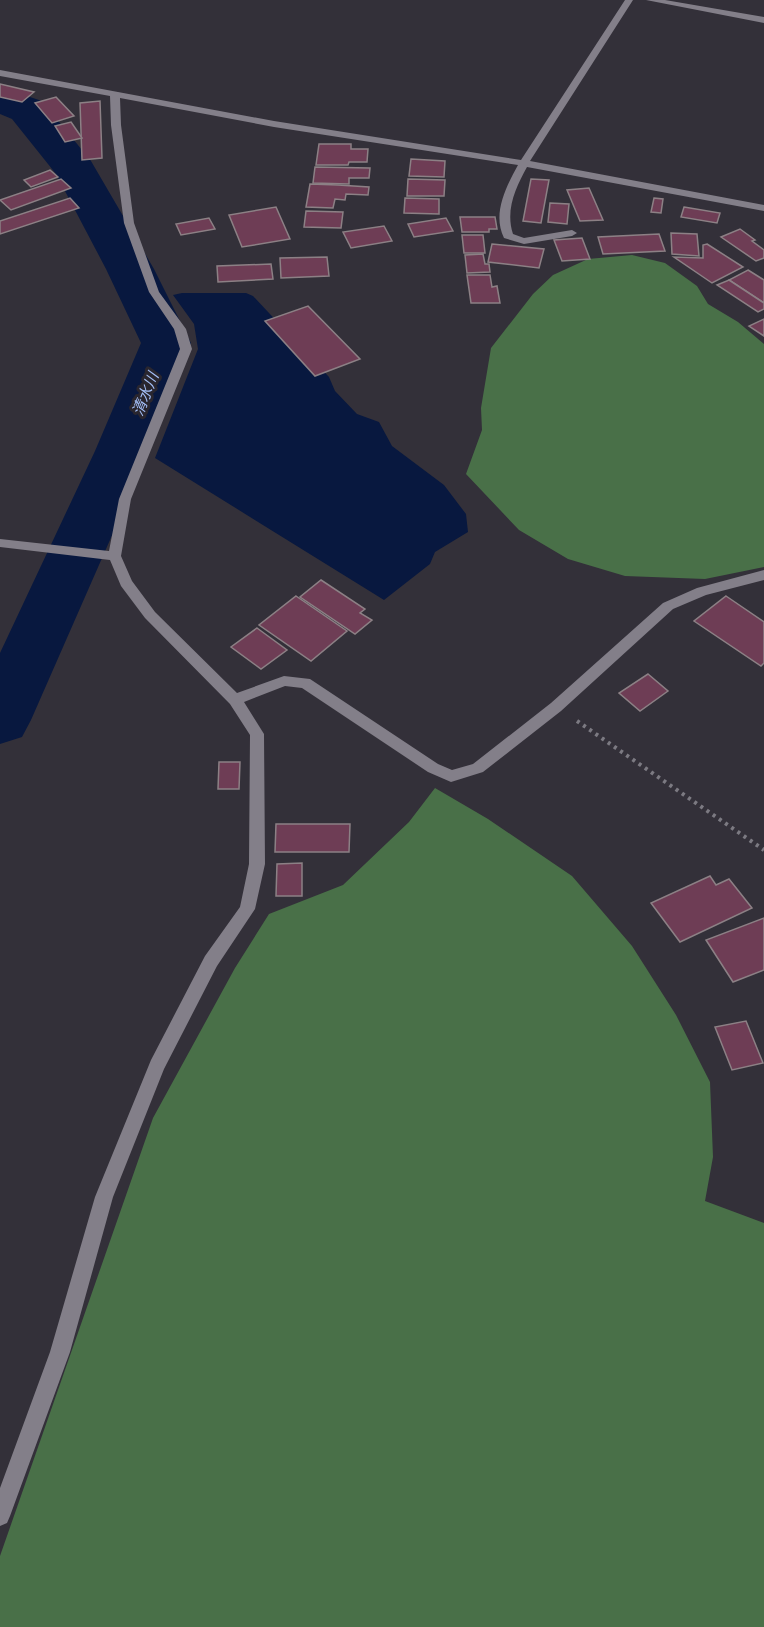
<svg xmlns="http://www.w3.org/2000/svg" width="764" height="1627" font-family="Mulish,'Noto Sans JP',sans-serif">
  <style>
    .forest { fill: #497048 }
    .water { fill: #08183f }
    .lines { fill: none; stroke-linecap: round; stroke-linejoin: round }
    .river { fill: #08183f; fill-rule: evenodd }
    .building { fill: #6e3d55; stroke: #8c8085; stroke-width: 1.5 }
    .path { stroke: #7c7a82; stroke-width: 4; stroke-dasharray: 3 4.5; stroke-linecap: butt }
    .minor { fill: #837f89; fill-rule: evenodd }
    .labels { text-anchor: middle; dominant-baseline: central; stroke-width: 6; stroke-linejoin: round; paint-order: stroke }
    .far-water-label { font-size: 15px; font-style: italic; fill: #a3bef6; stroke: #29262f }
  </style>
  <rect width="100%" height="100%" fill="#333039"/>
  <!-- forest -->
  <g class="forest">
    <polygon points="632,255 665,263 697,286 708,304 738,322 764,344 764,567 705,579 625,576 568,559 519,530 466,474 482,430 481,408 491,348 533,294 553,275 588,259"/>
    <polygon points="435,788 488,819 572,876 632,946 676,1015 710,1082 713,1157 705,1201 764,1223 764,1627 0,1627 0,1556 153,1118 235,968 269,914 343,885 409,822"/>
  </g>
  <!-- water -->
  <polygon class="water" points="182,293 246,293 253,296 329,377 335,391 357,414 379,422 392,446 444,485 466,514 468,532 435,552 430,564 384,600 155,458 198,349 194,324 173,295"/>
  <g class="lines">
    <!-- river -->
    <polygon class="river" points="0,87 42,101 91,161 154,269 191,343 149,451 31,720 22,737 0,744 0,653 95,451 141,343 106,269 56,174 12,119 0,114"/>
  </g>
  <!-- building -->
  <g class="building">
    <polygon points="0,84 34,92 22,102 0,97"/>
    <polygon points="56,97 74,116 52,123 35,103"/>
    <polygon points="100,101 102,158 82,160 80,103"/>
    <polygon points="71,122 82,138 65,142 55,126"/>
    <polygon points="319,144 351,144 351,149 368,149 367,162 349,162 348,165 316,165"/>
    <polygon points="411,159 445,161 444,177 409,176"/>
    <polygon points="315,167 370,168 369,178 349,178 349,184 313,183"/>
    <polygon points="50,170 58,177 31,187 24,180"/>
    <polygon points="61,179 71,188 11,210 0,200"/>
    <polygon points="408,179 445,180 444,196 407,196"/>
    <polygon points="531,179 549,180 541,223 523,221"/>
    <polygon points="310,184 338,185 369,187 368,195 346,194 345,200 335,199 333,208 306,207"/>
    <polygon points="589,188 603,220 580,221 567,190"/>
    <polygon points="70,198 79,208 0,234 0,221"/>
    <polygon points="405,198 439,199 439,214 404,213"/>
    <polygon points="654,198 663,199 661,213 651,212"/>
    <polygon points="550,203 569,204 567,224 548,222"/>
    <polygon points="276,207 290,239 242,247 229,215"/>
    <polygon points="684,207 720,213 717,223 681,217"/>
    <polygon points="306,211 343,212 341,228 304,227"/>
    <polygon points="460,217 495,217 497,229 489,229 489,232 462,232"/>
    <polygon points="209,218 215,229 181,235 176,224"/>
    <polygon points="446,218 453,231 414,237 408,224"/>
    <polygon points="384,226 392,241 351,248 343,232"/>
    <polygon points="740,229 755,240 752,241 764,250 764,258 756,261 721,237"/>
    <polygon points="671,233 697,234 699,256 672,254"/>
    <polygon points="659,234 665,251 603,254 598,237"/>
    <polygon points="462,235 483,235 485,253 464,253"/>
    <polygon points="582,238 590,259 562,261 554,240"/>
    <polygon points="492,244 544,249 539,268 488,262"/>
    <polygon points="707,244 743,267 712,283 674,257 703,258 703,245"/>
    <polygon points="483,254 485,264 489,264 490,272 467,273 465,255"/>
    <polygon points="327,257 329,276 281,278 280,258"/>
    <polygon points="271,264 273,279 218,282 217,266"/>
    <polygon points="748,270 764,280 764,303 729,280"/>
    <polygon points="467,275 490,275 492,287 497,286 500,303 471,303"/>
    <polygon points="729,280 764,303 764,309 758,312 717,285"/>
    <polygon points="308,306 360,359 315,376 265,321"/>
    <polygon points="764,319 764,336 749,326"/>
    <polygon points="321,580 365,609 360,613 372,620 355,634 300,597"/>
    <polygon points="296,596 347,631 311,661 259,625"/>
    <polygon points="726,596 764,622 764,663 761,666 694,621"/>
    <polygon points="257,628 287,650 261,669 231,647"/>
    <polygon points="648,674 668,691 640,711 619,693"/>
    <polygon points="219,762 240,762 239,789 218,789"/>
    <polygon points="276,824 350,824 349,852 275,852"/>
    <polygon points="302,863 302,896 276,896 277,864"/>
    <polygon points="710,876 716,885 729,879 752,908 680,942 651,903"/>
    <polygon points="764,918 764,970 733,982 706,940"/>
    <polygon points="746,1021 763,1063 732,1070 715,1027"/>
  </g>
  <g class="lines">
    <!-- path -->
    <polyline class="path" points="577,721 764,850"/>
    <!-- minor -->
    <g class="minor">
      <path d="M625,0H633L530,161L764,205V211L527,167C516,187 505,210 513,234L524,238L572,230L577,233L572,236L524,244L504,238C492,214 506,187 518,165L274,127L120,98L121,125L134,223L159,292L186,329L192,349L131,499L121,556L132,581L155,612L237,693L284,676L310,679L438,764L452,770L473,764L551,703L663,603L697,588L764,570V580L706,595L673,609L561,711L483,772L451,782L428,772L302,688L285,686L244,702L264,734L265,864L255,909L217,966L164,1069L113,1197L70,1352L10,1516L7,1523L0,1526V1488L50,1352L95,1197L151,1060L205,956L240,907L249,864L250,735L230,704L145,618L121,586L110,560L0,547V539L109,551L119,499L180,349L174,329L149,292L124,223L111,125L110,96L0,76V70L274,121L521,160Z"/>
      <polygon points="646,0 665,0 764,17 764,23"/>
    </g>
  </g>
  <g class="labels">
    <!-- far-water labels -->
    <g class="far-water-label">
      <text transform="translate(145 394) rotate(-68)">清水川</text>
    </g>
  </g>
</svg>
